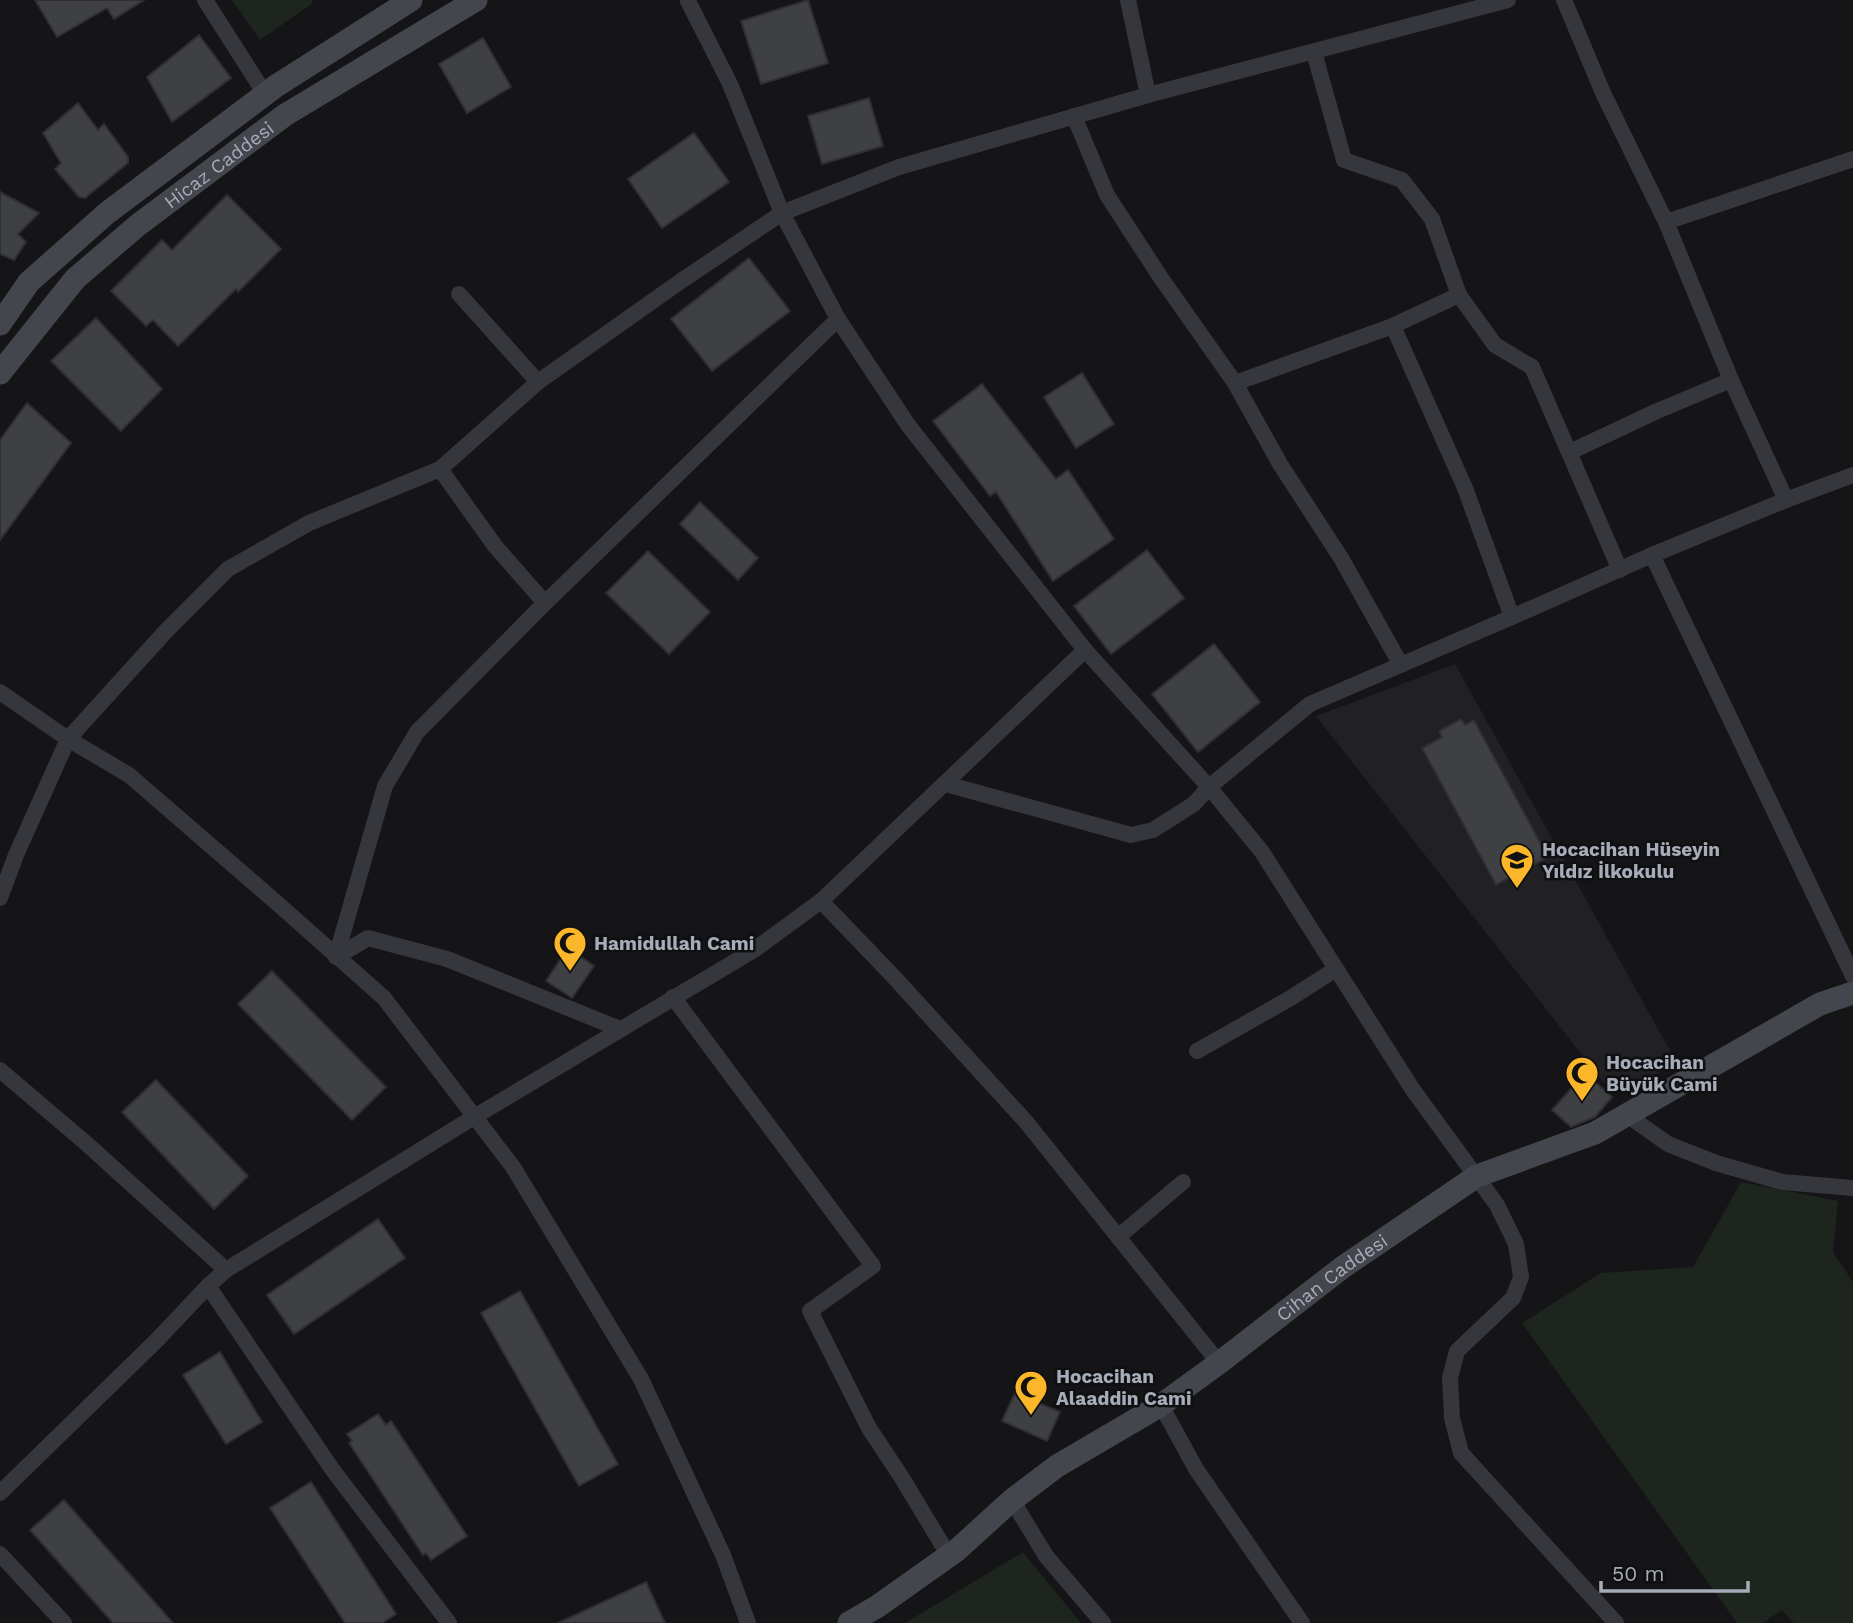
<svg xmlns="http://www.w3.org/2000/svg" width="1853" height="1623" font-family="'Work Sans',sans-serif">
  <style>
    .built { fill: #212124 }
    .green { fill: #1d251e }
    .building { fill: #3f4044; stroke: #2f2f33; stroke-width: 2 }
    .lines { fill: none; stroke-linecap: round; stroke-linejoin: round }
    .street { stroke: #36373c; stroke-width: 16 }
    .secondary { stroke: #44464d; stroke-width: 23 }
    .labels { text-anchor: middle; dominant-baseline: central; stroke-width: 5; stroke-linejoin: round; paint-order: stroke }
    .street-label { font-size: 19px; fill: #a6acb8; stroke: #101012 }
    .poi-label { font-size: 19px; font-weight: bold; fill: #a6acb8; stroke: #101012; text-anchor: start }
  </style>
  <rect width="100%" height="100%" fill="#151517"/>
  <!-- built -->
  <polygon class="built" points="1455,664 1678,1065 1611,1092 1316,716"/>
  <!-- green -->
  <g class="green">
    <polygon points="232,0 312,0 313,3 260,40"/>
    <polygon points="1741,1182 1838,1201 1833,1252 1853,1282 1853,1623 1794,1623 1782,1610 1763,1623 1737,1623 1522,1323 1601,1273 1693,1267"/>
    <polygon points="1023,1552 1081,1623 905,1623"/>
  </g>
  <!-- building -->
  <g class="building">
    <polygon points="35,0 144,0 114,19 107,8 57,37"/>
    <polygon points="808,0 828,63 761,84 741,21"/>
    <polygon points="199,35 231,78 172,122 147,77"/>
    <polygon points="483,38 511,87 467,113 439,64"/>
    <polygon points="869,98 883,146 822,164 808,116"/>
    <polygon points="78,103 98,130 104,124 128,157 128,163 85,198 79,197 55,169 61,163 43,133"/>
    <polygon points="694,133 729,182 662,228 628,179"/>
    <polygon points="0,192 39,213 18,234 26,242 14,260 0,254"/>
    <polygon points="227,195 281,249 238,292 236,289 178,346 153,320 146,326 111,291 162,240 172,250"/>
    <polygon points="749,258 790,311 712,371 671,319"/>
    <polygon points="96,318 162,389 121,431 51,361"/>
    <polygon points="1082,373 1114,424 1076,448 1044,397"/>
    <polygon points="982,384 1056,479 1068,470 1114,539 1053,581 996,492 990,496 933,421"/>
    <polygon points="27,403 71,443 0,540 0,440"/>
    <polygon points="700,502 758,558 738,580 680,524"/>
    <polygon points="1147,550 1184,598 1111,654 1074,606"/>
    <polygon points="648,551 710,612 669,654 606,593"/>
    <polygon points="1214,644 1260,702 1198,752 1152,694"/>
    <polygon points="1461,719 1465,725 1474,720 1548,857 1496,885 1422,748 1442,737 1439,731"/>
    <polygon points="568,948 594,966 572,998 546,981"/>
    <polygon points="272,971 386,1087 352,1120 238,1004"/>
    <polygon points="1585,1073 1612,1097 1595,1117 1571,1127 1552,1110"/>
    <polygon points="156,1080 248,1176 214,1209 122,1112"/>
    <polygon points="378,1219 405,1258 294,1334 267,1295"/>
    <polygon points="520,1291 618,1464 579,1486 481,1313"/>
    <polygon points="220,1352 262,1422 226,1444 183,1375"/>
    <polygon points="1015,1393 1060,1412 1047,1441 1002,1421"/>
    <polygon points="378,1414 386,1425 391,1421 467,1536 431,1560 426,1553 423,1555 349,1443 352,1441 347,1434"/>
    <polygon points="311,1482 396,1614 382,1623 345,1623 270,1508"/>
    <polygon points="64,1500 173,1623 113,1623 30,1530"/>
    <polygon points="646,1582 665,1623 558,1623"/>
  </g>
  <g class="lines">
    <!-- street -->
    <g class="street">
      <polyline points="205,0 265,94"/>
      <polyline points="1128,0 1148,95"/>
      <polyline points="1564,0 1603,93 1666,222 1731,380 1786,500"/>
      <polyline points="688,1 730,84 782,213 838,319 908,425 1085,650 1209,787 1262,852 1413,1090 1497,1205 1516,1244 1521,1277 1513,1298 1457,1351 1450,1378 1452,1418 1461,1453 1616,1623"/>
      <polyline points="1314,52 1344,160 1402,180 1432,219 1459,295 1495,345 1532,367 1620,570"/>
      <polyline points="1074,116 1107,195 1161,278 1235,383 1280,464 1341,558 1401,665"/>
      <polyline points="1666,222 1853,159"/>
      <polyline points="459,294 538,382"/>
      <polyline points="1393,326 1465,488 1512,617"/>
      <polyline points="1235,383 1390,327 1459,295"/>
      <polyline points="1570,452 1655,412 1731,380"/>
      <polyline points="440,469 495,546 545,603"/>
      <polyline points="1652,555 1853,976"/>
      <polyline points="0,692 68,739 129,775 277,903 384,998 513,1167 641,1379 723,1555 748,1623"/>
      <polyline points="946,784 1131,835 1153,830 1194,804 1209,787 1310,704 1512,617 1652,555 1786,500 1853,475"/>
      <polyline points="0,898 16,855 68,739 166,631 228,569 309,523 440,469 538,382 681,281 782,213 899,167 1148,95 1508,0"/>
      <polyline points="821,901 893,976 1027,1123 1219,1363"/>
      <polyline points="336,957 385,786 417,732 545,603 838,319"/>
      <polyline points="336,957 368,938 447,959 620,1029"/>
      <polyline points="673,997 873,1266 810,1311 869,1428 902,1478 949,1556"/>
      <polyline points="1197,1051 1289,999 1336,969"/>
      <polyline points="0,1070 87,1144 226,1270"/>
      <polyline points="1627,1115 1668,1144 1716,1163 1782,1182 1853,1188"/>
      <polyline points="1118,1237 1183,1182"/>
      <polyline points="208,1286 332,1469 449,1623"/>
      <polyline points="1161,1405 1196,1469 1302,1623"/>
      <polyline points="0,1493 156,1341 208,1286 226,1270 474,1117 754,950 821,901 1085,650"/>
      <polyline points="1012,1500 1046,1556 1103,1623"/>
      <polyline points="0,1554 64,1623"/>
    </g>
    <!-- secondary -->
    <g class="secondary">
      <polyline points="0,324 29,282 107,213 276,86 411,0"/>
      <path id="s1" d="M0,373L75,279L138,225L285,115L476,0"/>
      <path id="s2" d="M849,1623L878,1606L957,1550L1012,1500L1057,1466L1161,1405L1219,1363L1343,1267L1477,1176L1595,1133L1820,1004L1853,993"/>
    </g>
  </g>
  <!-- icons -->
  <defs>
    <symbol id="school-pin" viewBox="-11 -11 22 30"><path d="M0 17L-7.5 6A9.5 9.5 0 1 1 7.5 6Z" fill="#fbb729" stroke="#101012"/><path d="M0-5L7-2L0 1L-7-2ZM-4 1L0 2.5L4 1V4Q0 6-4 4Z" fill="#111"/></symbol>
    <symbol id="mosque-pin" viewBox="-11 -11 22 30"><path d="M0 17L-7.5 6A9.5 9.5 0 1 1 7.5 6Z" fill="#fbb729" stroke="#101012"/><path d="M3.5-4.9A6 6 0 1 0 3.5 4.9A5 5 0 1 1 3.5-4.9Z" fill="#111"/></symbol>
  </defs>
  <g fill-rule="evenodd">
    <use href="#school-pin" x="1498" y="841" width="38" height="52"/>
    <use href="#mosque-pin" x="551" y="924" width="38" height="52"/>
    <use href="#mosque-pin" x="1563" y="1054" width="38" height="52"/>
    <use href="#mosque-pin" x="1012" y="1368" width="38" height="52"/>
  </g>
  <g class="labels">
    <!-- street labels -->
    <g class="street-label">
      <text stroke="none"><textPath href="#s1" startOffset="304">Hicaz Caddesi</textPath></text>
      <text stroke="none"><textPath href="#s2" startOffset="595">Cihan Caddesi</textPath></text>
    </g>
    <!-- poi labels -->
    <g class="poi-label">
      <text x="1542" y="849">Hocacihan Hüseyin<tspan x="1542" dy="22">Yıldız İlkokulu</tspan></text>
      <text x="594" y="943">Hamidullah Cami</text>
      <text x="1606" y="1062">Hocacihan<tspan x="1606" dy="22">Büyük Cami</tspan></text>
      <text x="1056" y="1376">Hocacihan<tspan x="1056" dy="22">Alaaddin Cami</tspan></text>
    </g>
  </g>
  <!-- scale -->
  <path d="M1601 1581v10h147v-10" fill="none" stroke="#a6acb8" stroke-width="3.5"/>
  <text x="1612" y="1581" font-size="21" fill="#a6acb8" stroke="#101012" stroke-width="5" paint-order="stroke">50 m</text>
</svg>
